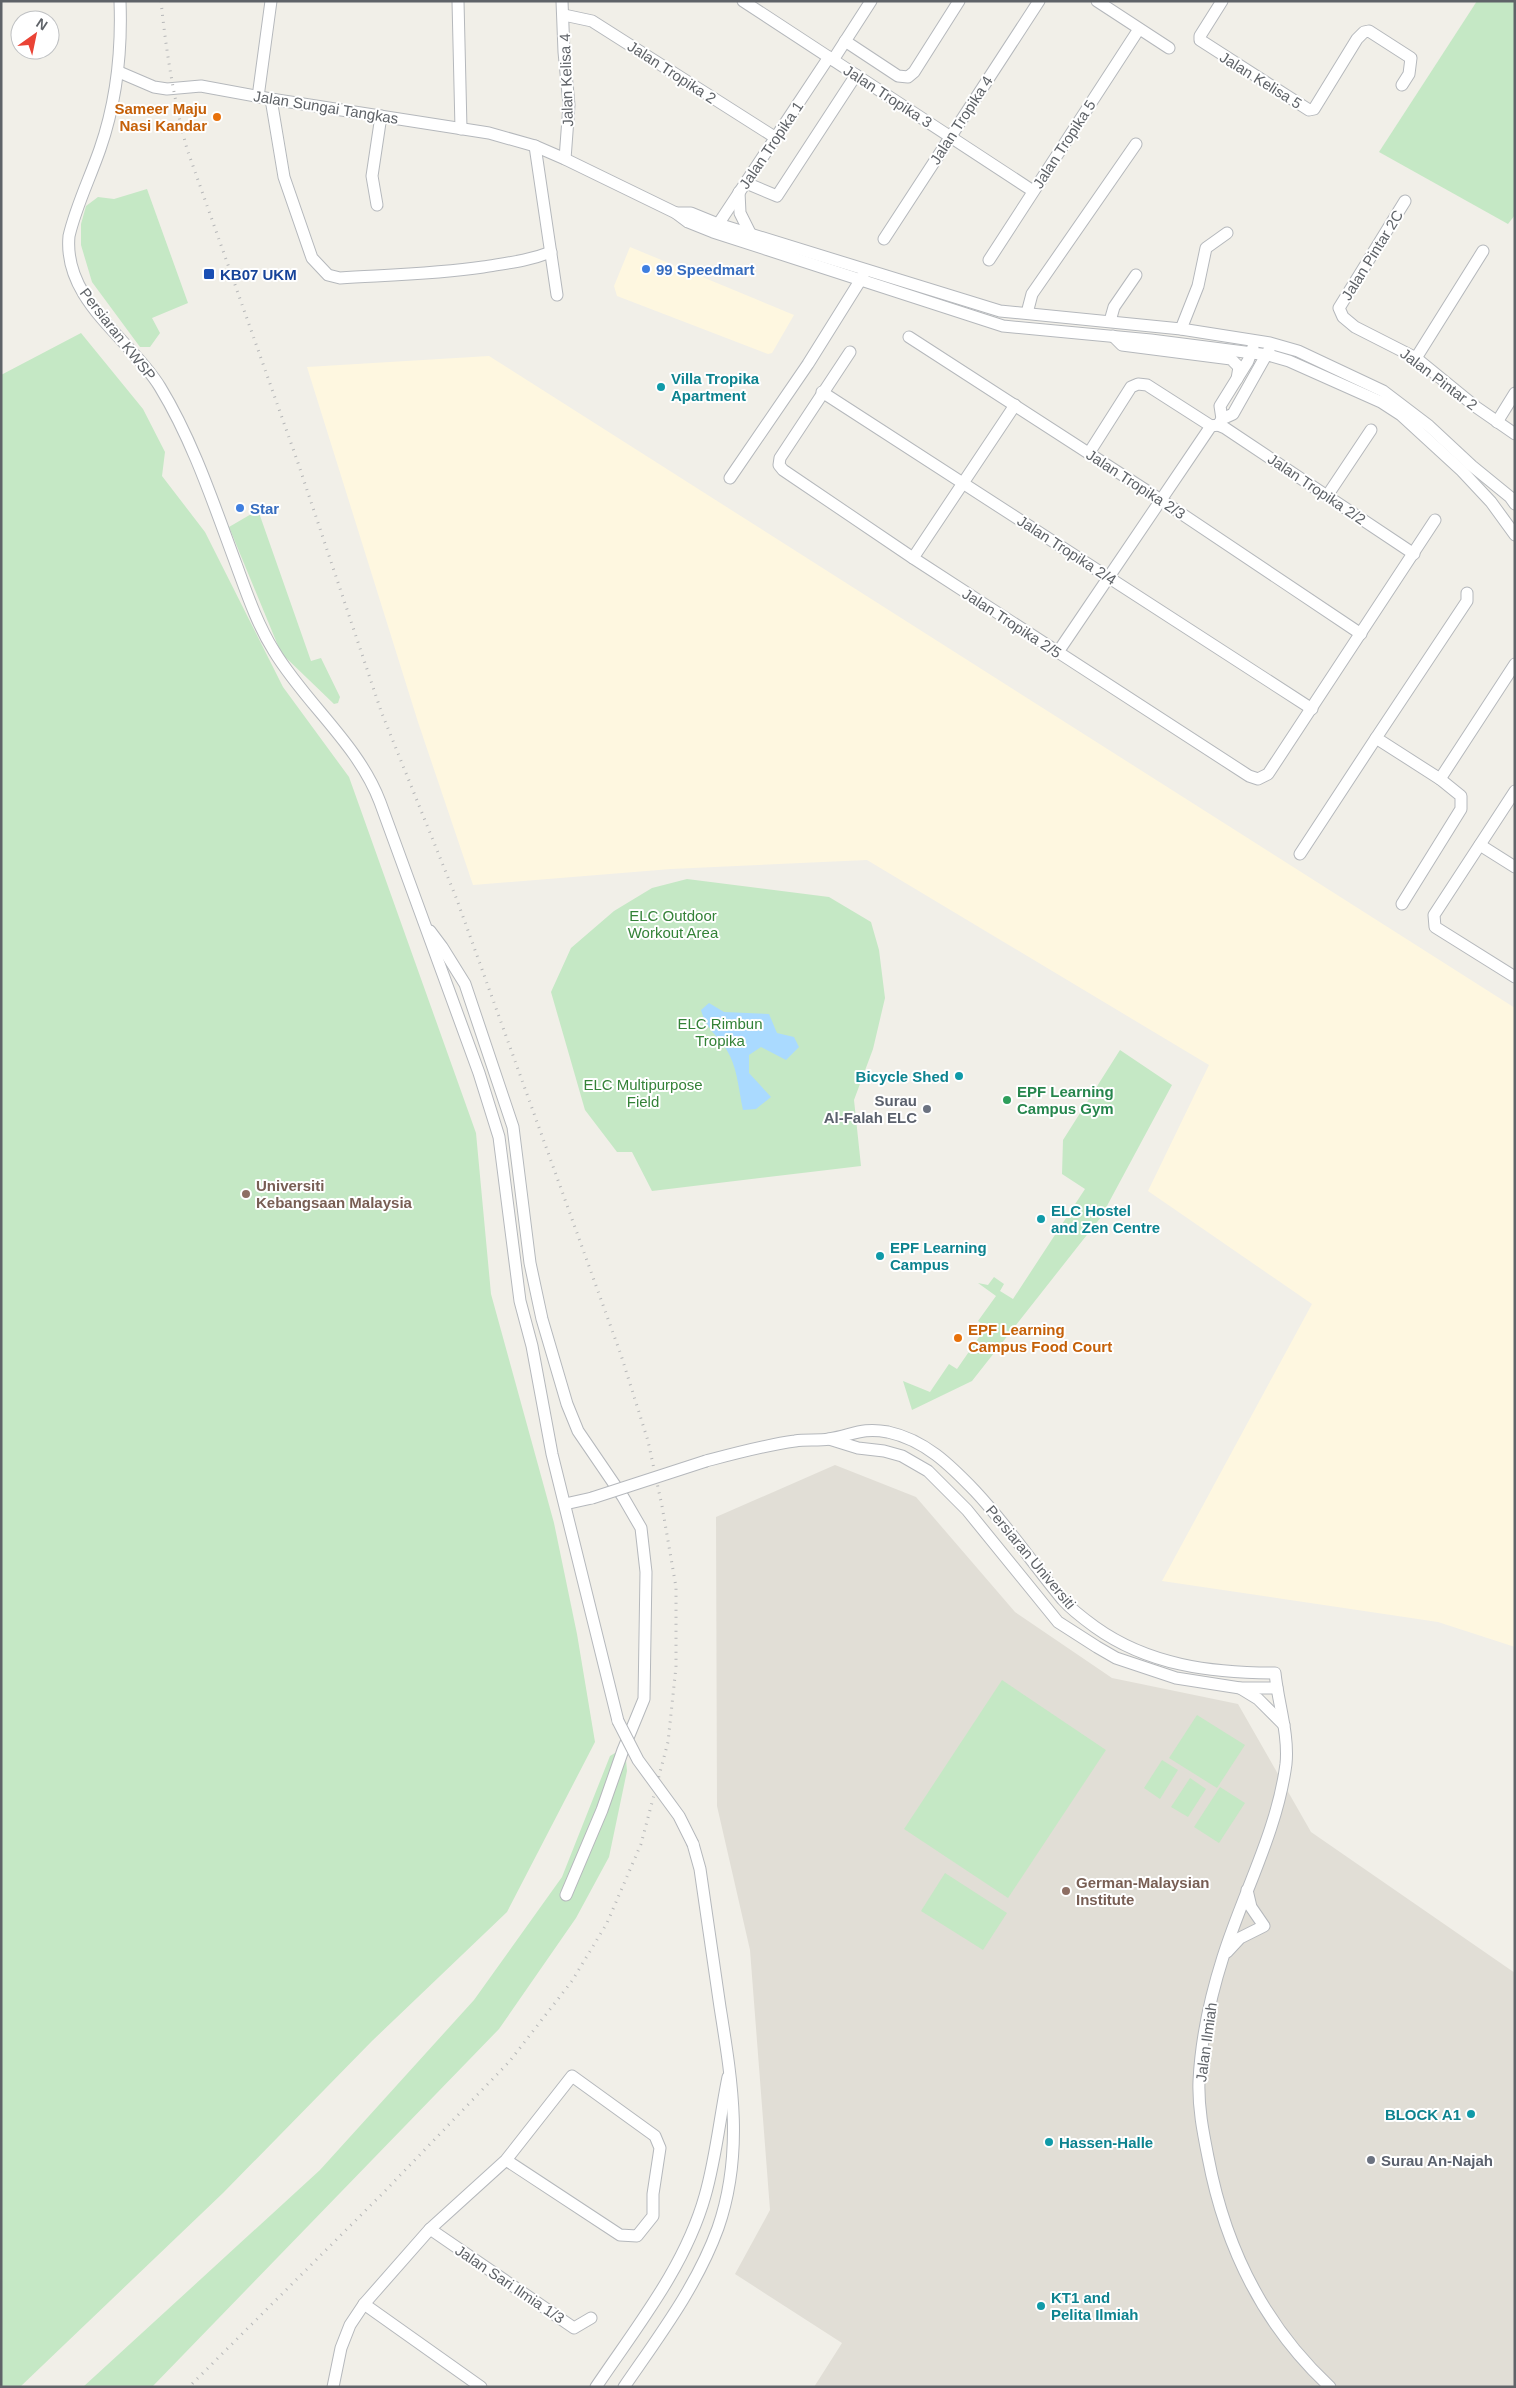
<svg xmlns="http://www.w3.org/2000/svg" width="1516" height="2388" font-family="Helvetica,sans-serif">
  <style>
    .commercial { fill: #fef7e0 }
    .education { fill: #e1ded6 }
    .green { fill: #c5e8c5 }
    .water { fill: #aadaff }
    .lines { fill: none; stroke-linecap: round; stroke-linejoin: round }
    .minor-casing { stroke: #b5b8bc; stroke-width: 13 }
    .minor { stroke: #fff; stroke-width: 11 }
    .rail { stroke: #b6b7b8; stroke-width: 3; stroke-dasharray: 1 6; stroke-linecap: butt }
    .minor-bridge-casing { stroke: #b5b8bc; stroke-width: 13; stroke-linecap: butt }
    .minor-bridge { stroke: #fff; stroke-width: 11 }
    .food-dot { fill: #e8710a; stroke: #fff; stroke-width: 2 }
    .shop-dot { fill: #3f7fe0; stroke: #fff; stroke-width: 2 }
    .transit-dot { fill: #1a4fb4; stroke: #fff; stroke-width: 2 }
    .culture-dot { fill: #0f9aa8; stroke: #fff; stroke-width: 2 }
    .leisure-dot { fill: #2e9e5b; stroke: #fff; stroke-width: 2 }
    .worship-dot { fill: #6b7280; stroke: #fff; stroke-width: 2 }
    .education-dot { fill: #8d6e63; stroke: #fff; stroke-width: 2 }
    .labels { text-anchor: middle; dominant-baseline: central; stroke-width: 4; stroke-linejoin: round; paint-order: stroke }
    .street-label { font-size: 15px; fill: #5f6368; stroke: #fff }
    .food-label { font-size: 15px; font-weight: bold; fill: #c56008; stroke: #fff; text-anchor: end }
    .shop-label { font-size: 15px; font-weight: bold; fill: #366cbe; stroke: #fff; text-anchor: start }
    .transit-label { font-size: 15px; font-weight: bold; fill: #164399; stroke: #fff; text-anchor: start }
    .culture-label { font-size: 15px; font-weight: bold; fill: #0d838f; stroke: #fff; text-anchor: start }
    .park-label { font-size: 15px; fill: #348238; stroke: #fff }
    .leisure-label { font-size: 15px; font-weight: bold; fill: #27864d; stroke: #fff; text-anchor: start }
    .worship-label { font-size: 15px; font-weight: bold; fill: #5b616d; stroke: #fff; text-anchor: end }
    .education-label { font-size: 15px; font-weight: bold; fill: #785e54; stroke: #fff; text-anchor: start }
  </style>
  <rect width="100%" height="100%" fill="#f1efe8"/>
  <!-- commercial -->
  <g class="commercial">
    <polygon points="630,247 794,315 772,353 768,354 617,296 614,286"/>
    <polygon points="489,356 1515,1008 1515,1647 1438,1622 1162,1581 1312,1304 1148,1191 1209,1065 867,860 671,869 473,885 418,722 307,367"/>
  </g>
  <!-- education -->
  <polygon class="education" points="835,1465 916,1497 1015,1612 1112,1678 1238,1704 1311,1832 1515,1973 1515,2387 814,2387 842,2343 735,2274 770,2210 750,1950 717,1806 716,1517"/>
  <!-- green -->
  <g class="green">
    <polygon points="1477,1 1515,1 1515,215 1508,224 1379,152"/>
    <polygon points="147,189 188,303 152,318 160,333 150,347 140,347 92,282 81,245 81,224 86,206 98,197 114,199"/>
    <polygon points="81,333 143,409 165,452 162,476 205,532 283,687 349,777 476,1133 491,1294 554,1523 577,1634 595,1742 507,1912 372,2041 223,2193 20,2387 1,2387 1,375"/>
    <polygon points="258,510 311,661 321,658 340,697 338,703 334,704 281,653 229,527"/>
    <polygon points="687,879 829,897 871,922 879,950 885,998 873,1049 854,1100 861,1166 652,1191 632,1152 617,1152 585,1110 551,992 571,948 614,911 652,888"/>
    <polygon points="1120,1050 1172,1085 1101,1217 972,1381 912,1410 903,1381 930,1392 949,1364 957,1369 986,1327 978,1321 996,1296 978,1283 988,1285 994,1277 1004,1284 1000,1291 1013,1299 1085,1189 1062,1174 1063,1140"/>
    <polygon points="1002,1680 1106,1750 1008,1898 904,1829"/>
    <polygon points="1197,1715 1245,1745 1217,1788 1169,1758"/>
    <polygon points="615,1753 626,1760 627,1771 609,1857 576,1918 499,2029 152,2387 83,2387 320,2170 474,2000 562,1877 610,1756"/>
    <polygon points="1162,1760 1178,1770 1160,1799 1144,1788"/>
    <polygon points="1190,1778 1206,1789 1188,1817 1171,1807"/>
    <polygon points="1220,1787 1245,1803 1219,1843 1194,1827"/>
    <polygon points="945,1873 1007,1913 983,1950 921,1911"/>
  </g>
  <!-- water -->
  <path class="water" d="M709,1003L724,1012L769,1014L777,1033L794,1037L799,1047L786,1060L761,1047L749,1055V1073L771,1097L756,1109L743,1110C739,1092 738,1073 730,1056C721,1037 707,1032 701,1010Z"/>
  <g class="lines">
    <defs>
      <g id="minor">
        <path d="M120,1C122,53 117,100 100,149C90,178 76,206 69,236C63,301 130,338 160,387C193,441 214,505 236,564C247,594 257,624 274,651C306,704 358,744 380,802L479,1073L499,1137L520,1301L532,1346L552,1454L618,1721"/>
        <polyline points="458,1 461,129"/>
        <polyline points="562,1 564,52 569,105 565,159"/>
        <polyline points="743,1 1033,191"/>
        <polyline points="1097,1 1169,48"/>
        <polyline points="1222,1 1200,36 1200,40 1309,110 1314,109 1357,39 1364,32 1369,31 1411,58 1409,74 1402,85"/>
        <polyline points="564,15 592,21 776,138"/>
        <polyline points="845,41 898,76 908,77 914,72 959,1"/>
        <polyline points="833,60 871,1"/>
        <polyline points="119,72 154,87 167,89 201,86 271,99 489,133 535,146 565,159 676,213 688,222 713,232 1003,326 1151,340 1268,355 1289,361 1381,402 1401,415 1462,471 1491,502 1515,535"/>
        <polyline points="258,97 271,1"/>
        <path d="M271,99L284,177L312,258L328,275L340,278C388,275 436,274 483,267C507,263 528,261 551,252"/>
        <polyline points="535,146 557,295"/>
        <polyline points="746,183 777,196 856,75"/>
        <polyline points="739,192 740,213 750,233"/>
        <polyline points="1405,201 1339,308 1343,317 1355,327 1416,358 1476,407 1515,434"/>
        <polyline points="377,205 372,176 381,116"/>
        <polyline points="676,213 691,213 718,224 1000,311 1181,329 1270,343 1298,351 1383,391 1429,426 1472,466 1510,497 1515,504"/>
        <polyline points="715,229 829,57"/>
        <polyline points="884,239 1039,1"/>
        <polyline points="989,260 1139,29"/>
        <polyline points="1027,313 1032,294 1136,144"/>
        <polyline points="1110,321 1114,307 1136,275"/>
        <polyline points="1181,329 1198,286 1206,248 1227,233"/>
        <polyline points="1113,336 1122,345 1231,359 1239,367 1237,379"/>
        <polyline points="909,337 1161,500 1361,634"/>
        <polyline points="850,352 780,458 779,465 783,470 913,558 1249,776 1258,779 1268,774 1435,520"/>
        <polyline points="1416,358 1483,251"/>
        <polyline points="822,392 1312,709"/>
        <polyline points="1222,419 1233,414 1269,350"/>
        <polyline points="1222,419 1220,406 1248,361 1253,347"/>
        <polyline points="1497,422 1515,393"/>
        <polyline points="1218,425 1225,428 1414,554"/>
        <polyline points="1089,453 1131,387 1138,384 1147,385 1211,426"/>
        <polyline points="730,478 808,364 863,276"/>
        <polyline points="1327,496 1371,430"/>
        <polyline points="913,558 1015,405"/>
        <polyline points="1467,593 1467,601 1376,738 1440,779 1515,664"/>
        <polyline points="1058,652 1211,426 1218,425 1222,419"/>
        <polyline points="1515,791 1434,915 1435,927 1515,977"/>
        <polyline points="1480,845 1515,867"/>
        <polyline points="1300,854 1376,738"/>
        <polyline points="1402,904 1461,809 1461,796 1440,779"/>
        <polyline points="430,931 442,947 465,984 513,1127 530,1263 542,1319 567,1404 578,1431 623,1497 641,1528 646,1572 644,1699 623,1750 602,1810 566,1895"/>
        <polyline points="829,1439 858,1448 884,1451 902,1456 928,1471 967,1510 1058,1622 1097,1647 1116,1658 1176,1678 1240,1688 1277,1688"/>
        <path d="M706,1461C736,1453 765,1445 795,1441C806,1439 818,1441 829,1439C853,1435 862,1427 888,1432C925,1440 950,1465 975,1491C1007,1525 1033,1564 1063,1600C1072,1610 1084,1619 1095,1627C1148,1665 1211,1673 1275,1673C1278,1703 1289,1734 1286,1764C1277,1832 1243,1893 1223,1957C1210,1998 1201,2039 1199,2081C1198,2107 1203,2132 1208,2157C1225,2247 1263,2325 1330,2387"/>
        <polyline points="565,1504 592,1498"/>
        <polyline points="1240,1688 1258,1699 1284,1725"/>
        <polyline points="1227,1952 1240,1938 1264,1926 1251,1907 1247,1890"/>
        <polyline points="430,2229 574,2328 591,2318"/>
        <polyline points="364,2304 481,2387"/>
        <polyline points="333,2387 341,2348 350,2325 364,2304 430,2229 506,2160 572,2076 655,2136 660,2148 653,2194 653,2216 637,2236 620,2235 506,2160"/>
        <path d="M596,2387C637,2326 685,2267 705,2196C716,2158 720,2116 728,2077"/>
        <path d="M624,2387C659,2336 697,2286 718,2228C744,2153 732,2082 720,2007C713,1961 707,1915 700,1869L693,1844"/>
      </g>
    </defs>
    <!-- minor casing -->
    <use href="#minor" class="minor-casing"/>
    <!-- minor -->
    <use href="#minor" class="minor"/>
    <!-- rail -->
    <path class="rail" d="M161,1C166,51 174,100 187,149L297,460L381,711L457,900L621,1355L648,1441L662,1506L676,1587V1667L668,1742L641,1844L607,1923L572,1981L509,2062L386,2190L189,2387"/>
    <defs>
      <g id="minor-bridge">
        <polyline points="592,1498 706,1461"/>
        <polyline points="618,1721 638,1760 679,1816 693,1844"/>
      </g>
    </defs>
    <!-- minor-bridge casing -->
    <use href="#minor-bridge" class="minor-bridge-casing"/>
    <!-- minor-bridge -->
    <use href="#minor-bridge" class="minor-bridge"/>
  </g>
  <!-- markers -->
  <g class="food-dot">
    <circle cx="217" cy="117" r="5"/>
    <circle cx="958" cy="1338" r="5"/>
  </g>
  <g class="shop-dot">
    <circle cx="646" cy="269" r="5"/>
    <circle cx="240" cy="508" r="5"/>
  </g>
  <rect class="transit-dot" x="203" y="268" width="12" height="12" rx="2.5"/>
  <g class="culture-dot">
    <circle cx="661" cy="387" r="5"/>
    <circle cx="959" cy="1076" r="5"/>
    <circle cx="1041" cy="1219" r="5"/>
    <circle cx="880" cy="1256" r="5"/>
    <circle cx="1471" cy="2114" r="5"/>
    <circle cx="1049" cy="2142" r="5"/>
    <circle cx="1041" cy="2306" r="5"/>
  </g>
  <circle class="leisure-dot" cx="1007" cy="1100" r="5"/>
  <g class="worship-dot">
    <circle cx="927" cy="1109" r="5"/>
    <circle cx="1371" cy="2160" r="5"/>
  </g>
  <g class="education-dot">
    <circle cx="246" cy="1194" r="5"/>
    <circle cx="1066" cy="1891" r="5"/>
  </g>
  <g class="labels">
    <!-- street labels -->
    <g class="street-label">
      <text transform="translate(672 72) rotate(33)">Jalan Tropika 2</text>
      <text transform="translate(566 80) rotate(-92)">Jalan Kelisa 4</text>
      <text transform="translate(1261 80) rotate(32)">Jalan Kelisa 5</text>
      <text transform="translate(888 96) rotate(33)">Jalan Tropika 3</text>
      <text transform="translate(326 107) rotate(9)">Jalan Sungai Tangkas</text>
      <text transform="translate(961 120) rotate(-57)">Jalan Tropika 4</text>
      <text transform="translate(1064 144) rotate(-57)">Jalan Tropika 5</text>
      <text transform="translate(771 145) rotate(-56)">Jalan Tropika 1</text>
      <text transform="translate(1372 255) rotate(-58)">Jalan Pintar 2C</text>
      <text transform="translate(118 334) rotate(52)">Persiaran KWSP</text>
      <text transform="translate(1439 379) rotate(37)">Jalan Pintar 2</text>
      <text transform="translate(1136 484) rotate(33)">Jalan Tropika 2/3</text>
      <text transform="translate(1317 489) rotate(34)">Jalan Tropika 2/2</text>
      <text transform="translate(1067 550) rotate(33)">Jalan Tropika 2/4</text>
      <text transform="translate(1012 623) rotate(33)">Jalan Tropika 2/5</text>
      <text transform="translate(1031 1557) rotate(50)">Persiaran Universiti</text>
      <text transform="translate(1206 2042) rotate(-82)">Jalan Ilmiah</text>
      <text transform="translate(510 2284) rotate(34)">Jalan Sari Ilmia 1/3</text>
    </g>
    <!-- food labels -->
    <g class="food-label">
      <text x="207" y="108">Sameer Maju<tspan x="207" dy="17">Nasi Kandar</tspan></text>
      <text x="968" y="1329" text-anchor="start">EPF Learning<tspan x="968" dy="17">Campus Food Court</tspan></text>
    </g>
    <!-- shop labels -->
    <g class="shop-label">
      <text x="656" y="269">99 Speedmart</text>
      <text x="250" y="508">Star</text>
    </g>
    <!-- transit labels -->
    <g class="transit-label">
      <text x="220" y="274">KB07 UKM</text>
    </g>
    <!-- culture labels -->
    <g class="culture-label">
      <text x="671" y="378">Villa Tropika<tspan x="671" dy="17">Apartment</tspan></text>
      <text x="949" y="1076" text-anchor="end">Bicycle Shed</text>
      <text x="1051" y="1210">ELC Hostel<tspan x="1051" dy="17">and Zen Centre</tspan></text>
      <text x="890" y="1247">EPF Learning<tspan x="890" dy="17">Campus</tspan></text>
      <text x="1461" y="2114" text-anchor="end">BLOCK A1</text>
      <text x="1059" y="2142">Hassen-Halle</text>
      <text x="1051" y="2297">KT1 and<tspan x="1051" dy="17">Pelita Ilmiah</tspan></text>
    </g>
    <!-- park labels -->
    <g class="park-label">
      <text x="673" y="915">ELC Outdoor<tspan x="673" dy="17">Workout Area</tspan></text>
      <text x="720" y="1023">ELC Rimbun<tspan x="720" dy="17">Tropika</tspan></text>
      <text x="643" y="1084">ELC Multipurpose<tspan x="643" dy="17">Field</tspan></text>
    </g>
    <!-- leisure labels -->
    <g class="leisure-label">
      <text x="1017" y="1091">EPF Learning<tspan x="1017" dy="17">Campus Gym</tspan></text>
    </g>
    <!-- worship labels -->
    <g class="worship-label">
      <text x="917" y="1100">Surau<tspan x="917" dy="17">Al-Falah ELC</tspan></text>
      <text x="1381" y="2160" text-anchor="start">Surau An-Najah</text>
    </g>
    <!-- education labels -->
    <g class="education-label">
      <text x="256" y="1185">Universiti<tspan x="256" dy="17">Kebangsaan Malaysia</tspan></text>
      <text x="1076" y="1882">German-Malaysian<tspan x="1076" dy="17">Institute</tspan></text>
    </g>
  </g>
  <!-- border -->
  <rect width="1516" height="2388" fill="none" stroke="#5f6368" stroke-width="5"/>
  <!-- north arrow -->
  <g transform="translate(35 35) rotate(33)"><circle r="24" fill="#ffffff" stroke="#bfc1c3"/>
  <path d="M0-4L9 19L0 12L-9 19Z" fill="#ea4335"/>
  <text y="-8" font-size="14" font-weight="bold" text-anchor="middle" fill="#5f6368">N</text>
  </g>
</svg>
